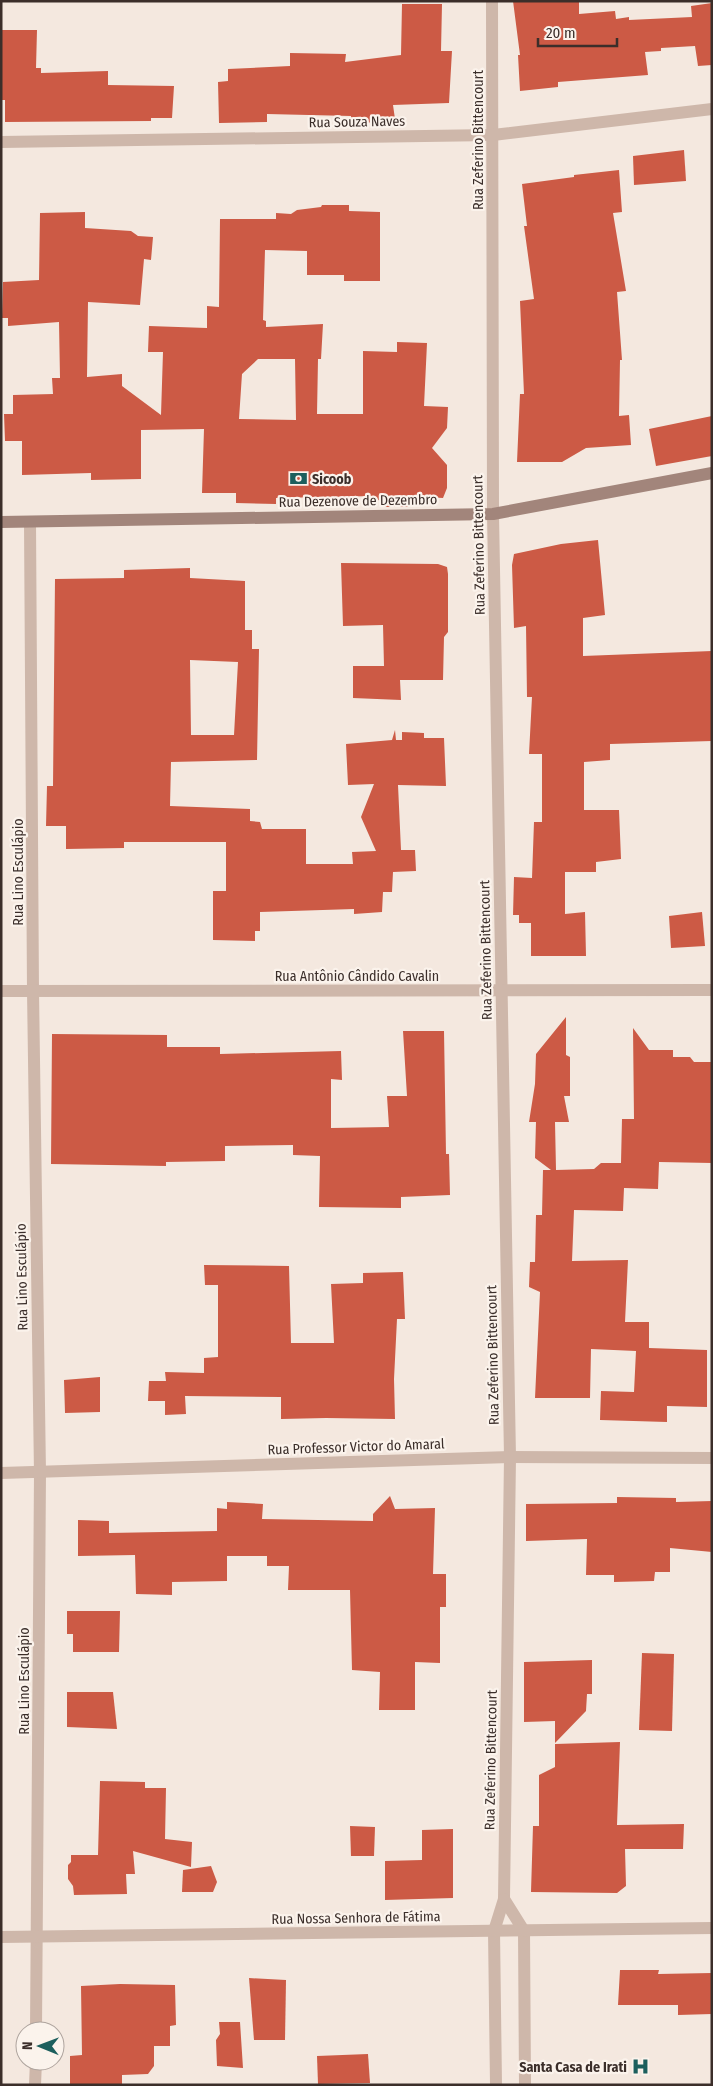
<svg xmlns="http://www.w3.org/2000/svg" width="713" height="2086" viewBox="0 0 713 2086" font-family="'Fira Sans Condensed',sans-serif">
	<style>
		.building { fill: #cc5a45; fill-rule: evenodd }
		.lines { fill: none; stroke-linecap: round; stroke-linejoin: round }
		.minor { stroke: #ceb7aa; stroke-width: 12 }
		.secondary { stroke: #a2857b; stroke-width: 12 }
		.labels { text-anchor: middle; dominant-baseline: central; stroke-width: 4.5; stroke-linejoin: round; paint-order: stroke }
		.street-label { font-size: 14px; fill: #3b2e2a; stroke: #fbf3ec }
		.poi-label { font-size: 14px; font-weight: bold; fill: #3b2e2a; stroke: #fbf3ec; text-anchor: start }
	</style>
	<rect width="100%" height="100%" fill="#f4e8df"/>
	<g class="building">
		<path d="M513,1L579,2V14L615,11L616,19L629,17V20L692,17L691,6L712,3V65L698,66L695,46L661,48V51L645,52L648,75L558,82V87L520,91L518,55H520Z"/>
		<path d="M402,4H442L441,51H452L449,103L393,105L395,119L351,125V116L267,114V122L219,123L218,82L228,81V69L290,66V53L346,54L345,62L401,55Z"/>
		<path d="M1,30H37L36,68H41V73L108,71V85L174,86L172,118H151V121L5,122V100H1Z"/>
		<path d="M684,150L686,181L634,185L633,156Z"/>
		<path d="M619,170L622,212L613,213L626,291L617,292L622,360H620L619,416L629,415L631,445L586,448L562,462H517L520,394H524L520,301L534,299L524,226H527L522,184L574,177V175Z"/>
		<path d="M322,205H349V211L380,212V281H344V275H307V251L265,250L263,320L266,321V327L323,324L321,359H318L317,414H363V351L397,352V342L427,343L424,406L448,407L447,428L432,448L447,465V488L443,498L424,497L409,507H386L374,496L276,498V504L236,503V493H202L204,429L141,430V479L91,480V473L22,475V441H5L4,414H13V395L53,394L52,378H60L59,322L8,326V318H2L3,282L39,280L40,213L85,212V228L131,231L138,236L153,237L151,260L144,259L140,305L88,302L87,377L122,374V386L161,415L163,352H148L149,326L207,328V306L219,307L220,219H276V213L291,214L297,210L321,207ZM258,359H295L296,420L239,419L242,374Z"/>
		<path d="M712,416V456L656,466L649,429Z"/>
		<path d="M598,540L605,615L583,618V656L712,651V741L610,744V760L584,762V810H619L621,859L596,862V872H565V914L585,912L586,956H531V923H519V915H513L514,877L532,878L534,822H542V754H529L532,697H527L526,626L514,628L512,565L514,554L561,544Z"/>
		<path d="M341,563L438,564L447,567L448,574V632L444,637L443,680H400L401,700L353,698V666H384L383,625L343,626Z"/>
		<path d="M190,568V578L245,581V630H252V649H259L257,760L171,762L170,806L250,809V821L260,822L262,829H306V864H353L352,852L376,851L361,817L374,784L348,785L346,744L392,740L395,730L396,740H402V732L424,733V738H444L446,786L398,785L401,850H415L416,871L393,872L392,892H383L382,912L354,914V909L260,912V931H255V941L213,940V891H226V842H124V848L66,849V826H46L47,786H53L55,579L124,578V570ZM190,660L238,662L234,735H191Z"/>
		<path d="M702,912L705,946L671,948L669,916Z"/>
		<path d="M566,1017V1055L570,1057V1096H564L569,1122H555L556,1170L594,1169L601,1163H621L622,1119H634L633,1028L649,1050H673V1057H690L694,1062H712V1163L659,1162L658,1189L624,1188L623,1211L574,1210L572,1261L628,1260L625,1322H649V1348L707,1350V1407L667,1406V1422L600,1420L601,1391L634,1392L636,1351L591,1349L590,1398H535L540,1292L529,1287L530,1262H535L536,1215H542L543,1170H551L535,1158L536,1122H529L535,1084L536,1054Z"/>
		<path d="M403,1031H444L446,1154H449L450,1195L401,1197V1208L319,1207L320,1156L293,1155V1145L225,1146V1161L166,1162V1166L51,1164L52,1034L167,1035V1047H220V1054L341,1051L342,1080L331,1079V1128L389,1127L387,1096H407Z"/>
		<path d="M204,1265L289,1266L291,1343H334L331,1284L363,1283V1273L403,1272L405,1319H397L394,1379L395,1419L326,1418L281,1419V1397L185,1396L186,1414L165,1415V1401H148L149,1381H166L165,1372L204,1373V1358L218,1357V1285H205Z"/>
		<path d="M100,1377V1412L65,1413L64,1380Z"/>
		<path d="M390,1496L395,1509L435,1508L433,1574H446V1607H440V1663L415,1662V1710H379L380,1672L352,1670L350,1590H288L289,1566H267V1556H227V1581L172,1582V1595L136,1594L135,1555L78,1556V1520L109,1521V1533L217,1531V1508L227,1509V1502L263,1504L262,1519L373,1521V1514Z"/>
		<path d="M617,1497L676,1498V1502L712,1501V1552L670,1548V1572H655L654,1581L614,1582V1575H586L587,1539L526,1541V1504L617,1503Z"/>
		<path d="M67,1611H120L119,1652H73V1634H67Z"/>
		<path d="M642,1653L674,1654L672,1731L639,1730Z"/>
		<path d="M592,1660V1694H587L586,1711L555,1743V1721L524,1722V1662Z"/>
		<path d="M67,1692H113L117,1729L67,1727Z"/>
		<path d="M620,1742L617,1825L684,1824L683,1849H625L626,1886L617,1893L531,1892L533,1826H539V1775L555,1767V1744Z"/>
		<path d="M100,1781L145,1782V1788H166L165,1839L192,1842L191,1867L133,1851L135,1874H126L127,1894L74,1895L73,1886L68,1879V1865L71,1862V1855H98Z"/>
		<path d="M350,1826L375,1827L374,1856H351Z"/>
		<path d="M453,1829V1898L385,1900V1861L422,1860V1830Z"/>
		<path d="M211,1866L217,1882L213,1892H182L183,1870Z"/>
		<path d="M620,1970H659L658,1974L712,1973V2014L678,2015V2005H618Z"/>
		<path d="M249,1978L286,1980L285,2040H254Z"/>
		<path d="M120,1984L175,1985L176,2025L170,2026V2046H154V2066L148,2074L122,2075V2085H70V2056L82,2055L81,1986Z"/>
		<path d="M219,2022H240L243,2068L217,2066L216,2040L220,2034Z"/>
		<path d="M368,2054L370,2083L318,2084L317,2056Z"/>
	</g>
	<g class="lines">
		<g class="minor">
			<path d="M492,1L493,514L510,1457L504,1899L494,1931L496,2085"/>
			<path d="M1,142L493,135L712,109"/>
			<path d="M30,522L33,991L40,1473L36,2031"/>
			<path d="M1,991L712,990"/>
			<path d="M1,1473L510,1457L712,1458"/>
			<path d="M504,1899L524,1931L525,2085"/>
			<path d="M1,1937L712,1928"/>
			<path d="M35,2085L36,2061"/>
		</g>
		<path class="secondary" d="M1,522L493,514L712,473"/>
	</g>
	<defs>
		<symbol id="bank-bare" viewBox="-9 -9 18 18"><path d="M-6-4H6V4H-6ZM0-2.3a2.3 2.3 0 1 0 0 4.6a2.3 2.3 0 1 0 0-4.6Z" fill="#1c5f5d" stroke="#fbf3ec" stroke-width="2.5" paint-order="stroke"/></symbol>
		<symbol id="hospital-bare" viewBox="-9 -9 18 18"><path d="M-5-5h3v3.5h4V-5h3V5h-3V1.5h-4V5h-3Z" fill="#1c5f5d" stroke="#fbf3ec" stroke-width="2.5" paint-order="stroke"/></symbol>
	</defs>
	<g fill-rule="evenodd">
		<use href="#bank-bare" x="286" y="466" width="25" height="25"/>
		<use href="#hospital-bare" x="628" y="2054" width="25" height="25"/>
	</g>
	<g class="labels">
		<g class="street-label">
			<text transform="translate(357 122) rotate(-1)">Rua Souza Naves</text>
			<text transform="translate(478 140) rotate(-90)">Rua Zeferino Bittencourt</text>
			<text transform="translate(358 501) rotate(-1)">Rua Dezenove de Dezembro</text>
			<text transform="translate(479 545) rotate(-91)">Rua Zeferino Bittencourt</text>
			<text transform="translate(18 872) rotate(-90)">Rua Lino Esculápio</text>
			<text transform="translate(486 950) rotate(-91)">Rua Zeferino Bittencourt</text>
			<text x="357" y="976">Rua Antônio Cândido Cavalin</text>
			<text transform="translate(22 1277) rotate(-91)">Rua Lino Esculápio</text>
			<text transform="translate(493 1355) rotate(-91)">Rua Zeferino Bittencourt</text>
			<text transform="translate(356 1447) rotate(-2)">Rua Professor Victor do Amaral</text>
			<text transform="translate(24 1681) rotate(-90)">Rua Lino Esculápio</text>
			<text transform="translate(491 1760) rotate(-89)">Rua Zeferino Bittencourt</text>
			<text transform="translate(356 1918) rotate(-1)">Rua Nossa Senhora de Fátima</text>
		</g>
		<g class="poi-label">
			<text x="312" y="479">Sicoob</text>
			<text x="627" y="2067" text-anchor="end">Santa Casa de Irati</text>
		</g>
	</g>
	<rect width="713" height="2086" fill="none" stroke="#3b2e2a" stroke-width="5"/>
	<g transform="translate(40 2046) rotate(271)"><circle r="24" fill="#fbf3ec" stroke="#aea49e"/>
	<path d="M0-4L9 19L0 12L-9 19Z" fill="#1c5f5d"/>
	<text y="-8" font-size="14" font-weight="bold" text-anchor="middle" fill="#3b2e2a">N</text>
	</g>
	<path d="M538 38v8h79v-8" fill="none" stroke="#3b2e2a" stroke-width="2.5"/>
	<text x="546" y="38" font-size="15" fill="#3b2e2a" stroke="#fbf3ec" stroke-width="4" paint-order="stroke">20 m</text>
</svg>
